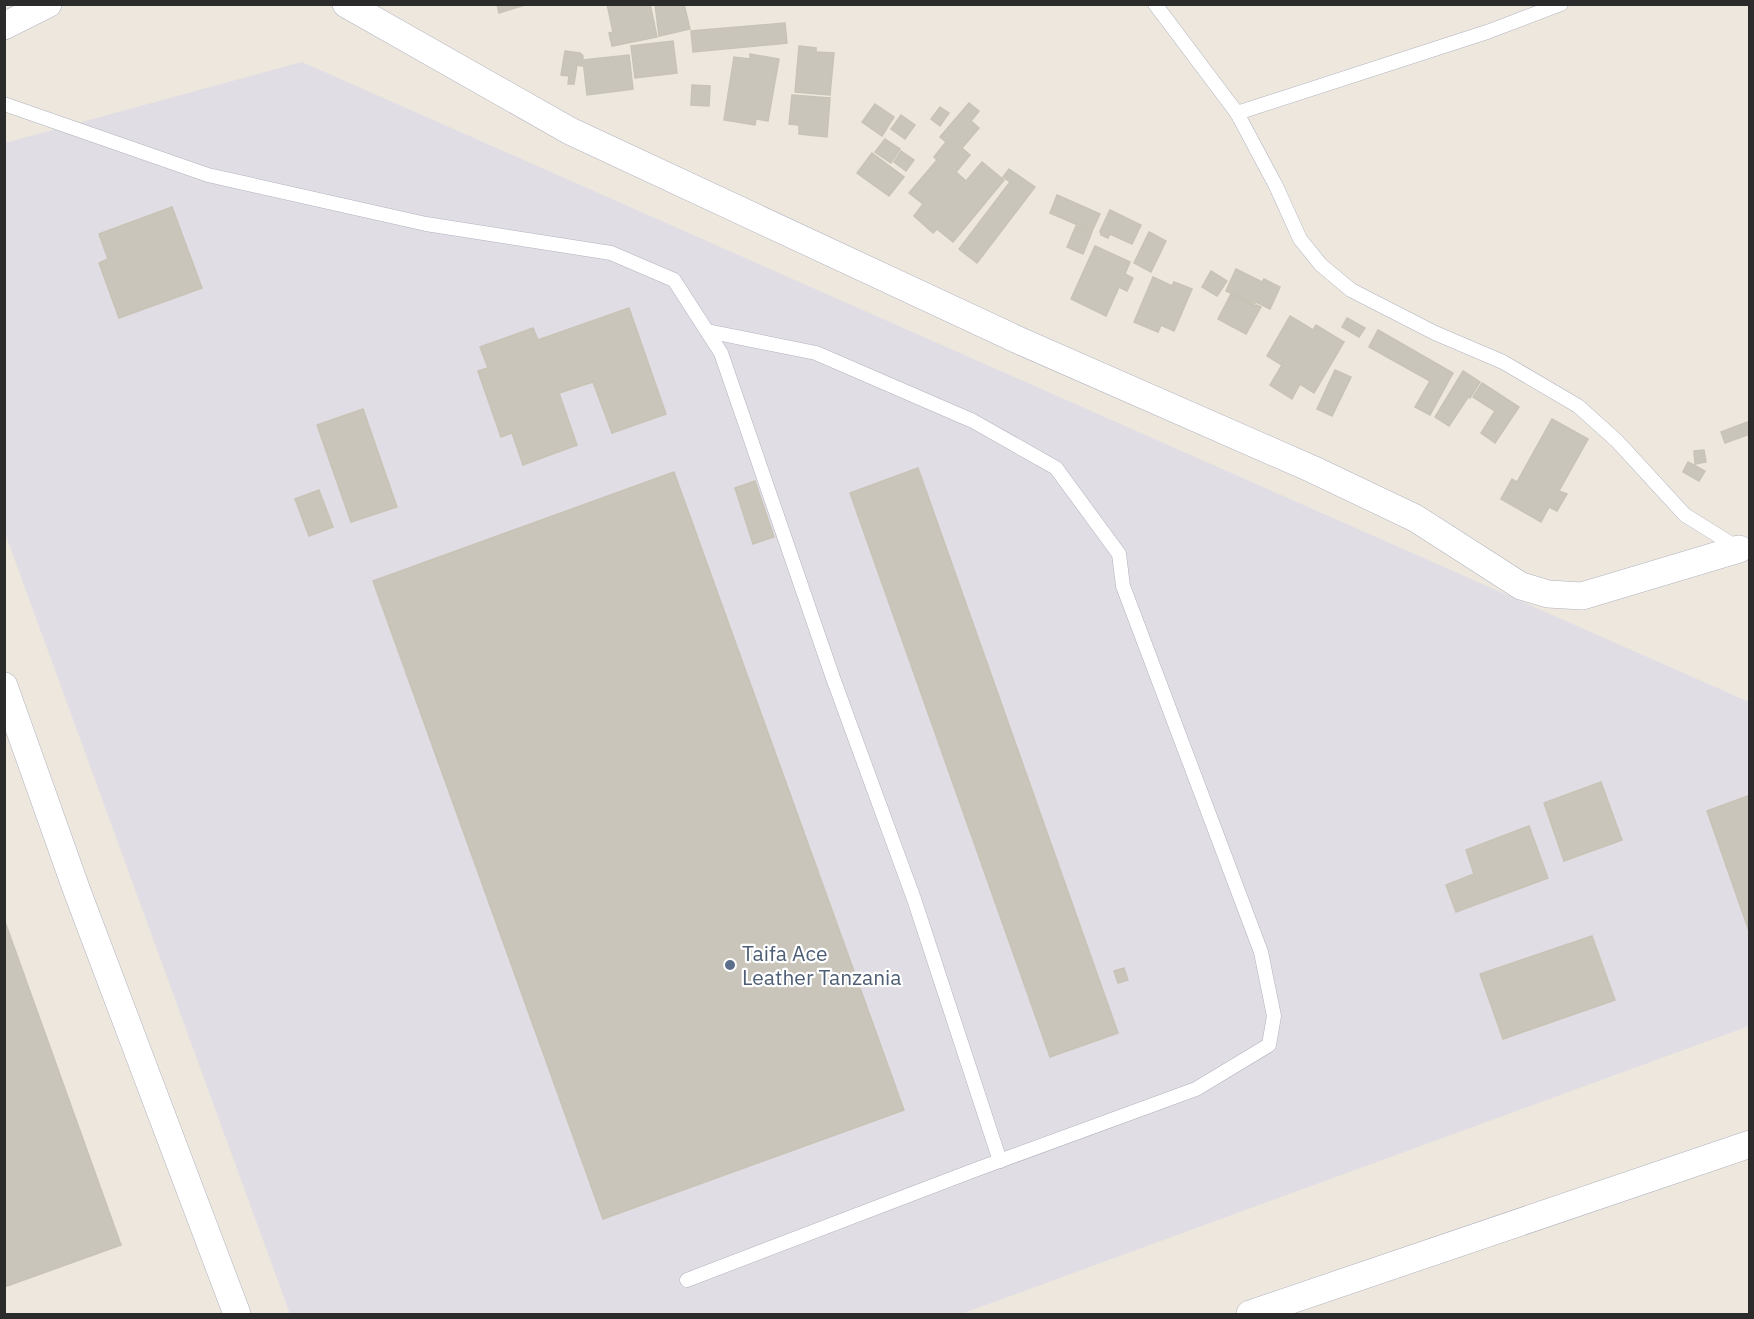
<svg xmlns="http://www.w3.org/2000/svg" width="1754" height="1319" viewBox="0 0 1754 1319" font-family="'IBM Plex Sans',sans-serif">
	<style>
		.industrial { fill: #e0dde5 }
		.building { fill: #c9c5bb; stroke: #c9c3b6; stroke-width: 1.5 }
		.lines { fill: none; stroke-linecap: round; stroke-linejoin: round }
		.lane-casing { stroke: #b1b3bf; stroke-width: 15 }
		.street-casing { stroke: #b1b3bf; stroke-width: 28 }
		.lane { stroke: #fff; stroke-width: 14 }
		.street { stroke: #fff; stroke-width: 27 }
		.service-dot { fill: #5c6f8a; stroke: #fff; stroke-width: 2 }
		.labels { text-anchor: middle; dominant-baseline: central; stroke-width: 4.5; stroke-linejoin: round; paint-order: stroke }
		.service-label { font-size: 21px; fill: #4e5e75; stroke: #fff; text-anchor: start }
	</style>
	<rect width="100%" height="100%" fill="#ede7dd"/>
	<path class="industrial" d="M302,62L1749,702V1026L961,1314H290L5,533V143Z"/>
	<g class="building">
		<path d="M497,4H528L499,13Z"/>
		<path d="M607,4H650L657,37L612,46L609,33L613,32Z"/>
		<path d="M655,4H684L690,29L659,36Z"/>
		<path d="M785,23L787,43L693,52L691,31Z"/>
		<path d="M673,41L677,73L635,78L631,46Z"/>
		<path d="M799,46L816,48V52L834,53L830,95L795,92Z"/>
		<path d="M565,51L580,53L583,56L582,66L577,65L574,84H568L569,76L561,75Z"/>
		<path d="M750,54L779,59L768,121L756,119L755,125L724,120L734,57L750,59Z"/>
		<path d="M629,55L633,89L587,95L583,60Z"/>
		<path d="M692,85L710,86L709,106L691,105Z"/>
		<path d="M792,95L830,98L827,137L799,134V125L789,124Z"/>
		<path d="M969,103L979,111L971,121L979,128L962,148L970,155L956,172L966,181L982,162L1004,180L953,242L937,229L933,233L914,216L923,204L909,193L937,160L934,157L946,142L940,137Z"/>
		<path d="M875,104L894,117L882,136L862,122Z"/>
		<path d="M940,107L949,113L940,126L931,119Z"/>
		<path d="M901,115L915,125L905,139L891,129Z"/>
		<path d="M885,139L900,149L891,163L875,152Z"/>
		<path d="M901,151L914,160L906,171L894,162Z"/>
		<path d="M872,153L904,177L889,196L857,173Z"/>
		<path d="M1009,169L1035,187L977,263L959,249L1010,182L1003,177Z"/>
		<path d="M1057,195L1100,214L1092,231L1050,213Z"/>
		<path d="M172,207L202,288L119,318L99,263L108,259L99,234Z"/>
		<path d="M1110,210L1141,225L1132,244L1110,234L1108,238L1101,235L1100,231Z"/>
		<path d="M1076,226L1092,232L1083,254L1067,247Z"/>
		<path d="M1149,232L1166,241L1151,272L1134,263Z"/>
		<path d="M1095,246L1130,262L1125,274L1133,278L1127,291L1119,287L1106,316L1071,299Z"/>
		<path d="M1236,269L1262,282L1264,279L1280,287L1270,309L1256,302L1254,304L1226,291Z"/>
		<path d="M1211,271L1227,281L1217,296L1202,287Z"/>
		<path d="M1153,277L1172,286L1174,282L1192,289L1174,331L1161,325L1158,332L1134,322Z"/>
		<path d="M1231,294L1255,306L1256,305L1261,307L1246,334L1218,319Z"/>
		<path d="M629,308L666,414L612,433L593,382L559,393L577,445L523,465L512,433L501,437L478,371L488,368L480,347L533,328L538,340Z"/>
		<path d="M1290,316L1313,330L1316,325L1344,342L1314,393L1300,384L1292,399L1270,385L1282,365L1267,356Z"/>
		<path d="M1347,318L1365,328L1359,337L1342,327Z"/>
		<path d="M1378,330L1453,373L1430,415L1415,407L1430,381L1369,347Z"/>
		<path d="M1335,370L1351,377L1332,416L1317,409Z"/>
		<path d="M1463,371L1480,382L1470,398L1469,396L1449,426L1435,417Z"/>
		<path d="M1482,383L1519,407L1495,443L1481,433L1495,411L1473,397Z"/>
		<path d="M363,409L397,507L351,522L317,425Z"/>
		<path d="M1552,419L1588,439L1559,491L1567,494L1557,511L1549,507L1541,522L1501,499L1512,479L1517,482Z"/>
		<path d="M1750,421V434L1725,443L1721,432Z"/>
		<path d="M1704,450L1706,462L1695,464L1694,451Z"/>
		<path d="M1688,462L1705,471L1699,481L1683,472Z"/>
		<path d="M918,468L1118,1033L1050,1057L850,493Z"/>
		<path d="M674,472L904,1110L603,1219L373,581Z"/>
		<path d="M755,481L774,537L753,544L735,488Z"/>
		<path d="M319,490L333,527L309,536L295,499Z"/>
		<path d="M1601,782L1622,840L1564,861L1544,803Z"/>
		<path d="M1750,795V934L1707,811Z"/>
		<path d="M1529,826L1548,878L1456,912L1446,885L1474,874L1466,850Z"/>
		<path d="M4,919L121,1245L7,1286L4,1279Z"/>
		<path d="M1592,936L1615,1000L1503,1039L1480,974Z"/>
		<path d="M1124,968L1128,980L1118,983L1114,971Z"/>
	</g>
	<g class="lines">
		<defs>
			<g id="lane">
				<path d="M1155,4L1237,113L1276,186L1300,239L1321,265L1351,290L1435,333L1503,362L1578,406L1617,441L1685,515L1738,548"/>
				<path d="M4,104L208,175L426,224L611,253L674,280L721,353L833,678L914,899L1000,1161"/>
				<path d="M1237,113L1487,32L1561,4"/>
				<path d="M687,1280L972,1171L1196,1089L1269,1045L1274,1016L1261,952L1123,586L1119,554L1056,468L973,421L816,353L707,331"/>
			</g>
			<g id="street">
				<path d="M346,4L570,131L1018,340L1312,469L1415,518L1521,586L1548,594L1582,596L1739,549"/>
				<path d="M4,26L48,4"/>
				<path d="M4,686L77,891L237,1314"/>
				<path d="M1250,1314L1750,1144"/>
			</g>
		</defs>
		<use href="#lane" class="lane-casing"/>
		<use href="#street" class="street-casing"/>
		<use href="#lane" class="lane"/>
		<use href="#street" class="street"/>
	</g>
	<circle class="service-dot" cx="730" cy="965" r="6"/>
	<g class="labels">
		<g class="service-label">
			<text x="742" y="953">Taifa Ace<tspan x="742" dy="24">Leather Tanzania</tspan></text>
		</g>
	</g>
	<rect width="1754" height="1319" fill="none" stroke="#2b2b2b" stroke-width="12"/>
</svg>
